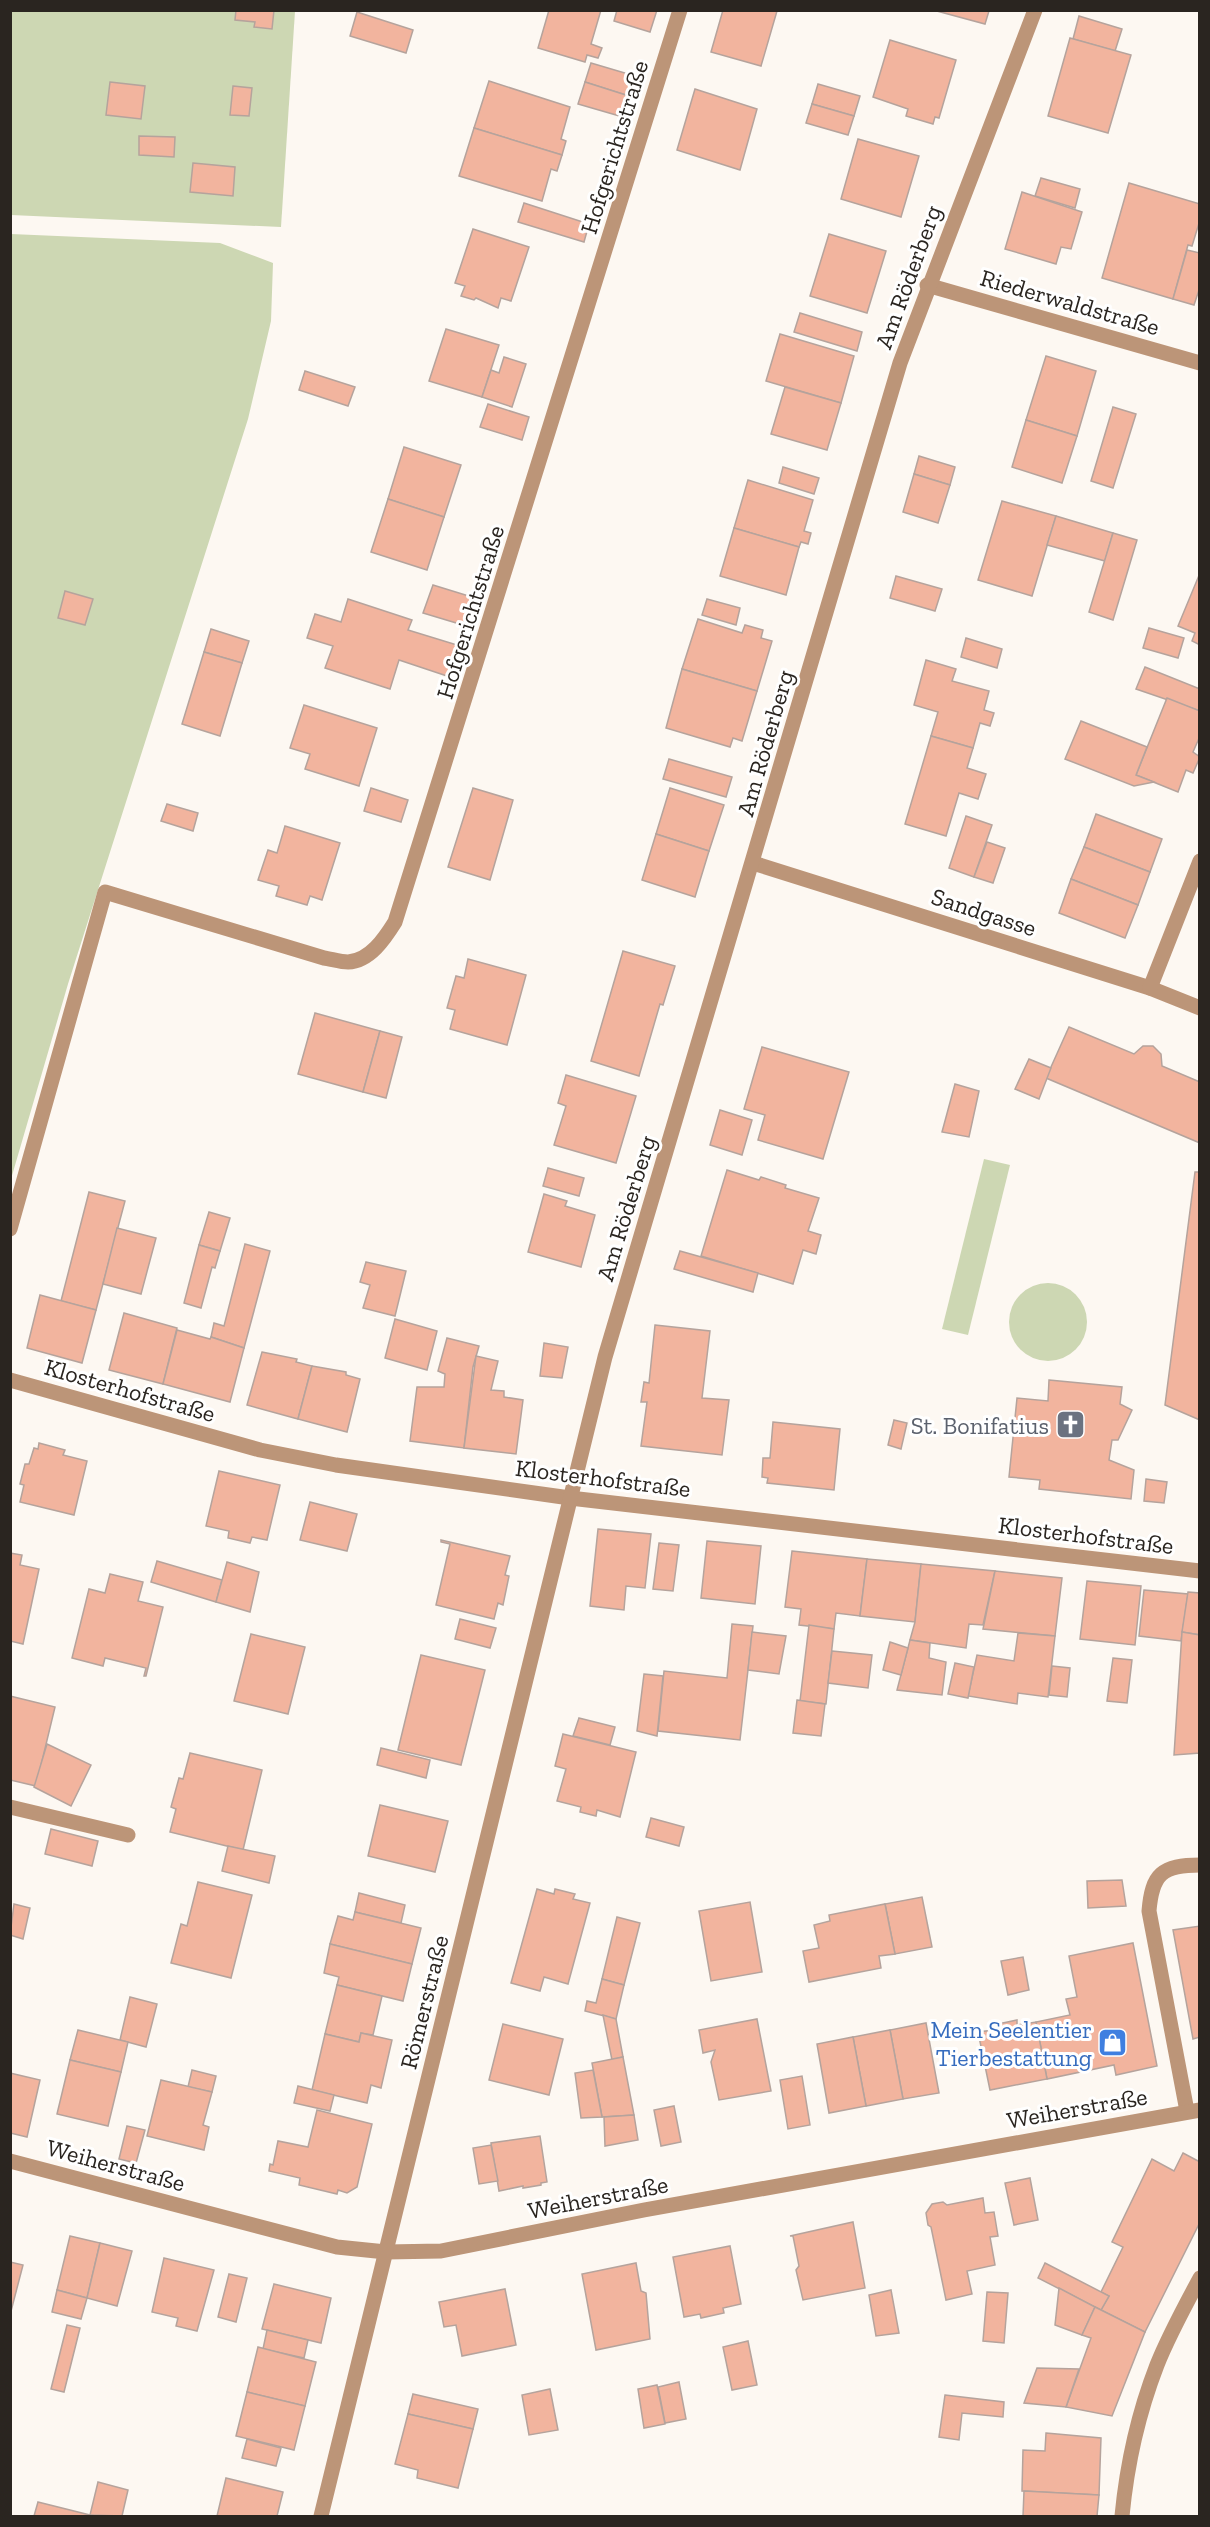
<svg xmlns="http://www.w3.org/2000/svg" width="1210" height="2527" viewBox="0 0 1210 2527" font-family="'Zilla Slab',serif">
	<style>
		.green { fill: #cdd7b3 }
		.building { fill: #f2b49e; stroke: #b5a39c; stroke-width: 1.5 }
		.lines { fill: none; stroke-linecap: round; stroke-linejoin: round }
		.minor { stroke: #bc9578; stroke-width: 15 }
		.tertiary { stroke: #bc9578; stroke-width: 15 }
		.labels { text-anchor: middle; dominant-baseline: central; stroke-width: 6; stroke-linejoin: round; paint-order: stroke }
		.street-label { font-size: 24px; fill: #2a2520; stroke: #fff }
		.worship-label { font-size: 24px; fill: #5b616d; stroke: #fff; text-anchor: end }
		.shop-label { font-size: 24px; fill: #366cbe; stroke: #fff; text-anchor: end }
	</style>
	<rect width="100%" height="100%" fill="#fdf8f2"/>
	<g class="green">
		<path d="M10,11H295L281,227L11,215Z"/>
		<path d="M11,234L220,243L273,263L271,321L248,419L68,984L11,1179Z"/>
		<path d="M984,1159L1010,1165L968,1335L942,1329Z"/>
		<circle cx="1048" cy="1322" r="39"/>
	</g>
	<g class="building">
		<path d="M236,10H274L272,29L254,27L255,22L235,20Z"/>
		<path d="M549,10H601L591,44L602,48L598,58L587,55L585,62L538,48Z"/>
		<path d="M617,10H657L650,32L614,21Z"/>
		<path d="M723,10L777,11L761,66L711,52Z"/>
		<path d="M933,10H989V11L985,24Z"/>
		<path d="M357,12L413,30L406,53L350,36Z"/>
		<path d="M1079,16L1122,29L1115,51L1073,39Z"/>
		<path d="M1070,38L1131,55L1108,133L1048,116Z"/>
		<path d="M890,40L956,60L939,118L935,117L933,124L906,116L908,109L873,97Z"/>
		<path d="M591,63L635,76L629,96L585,82Z"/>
		<path d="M489,81L570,107L561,139L566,141L562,155L474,128Z"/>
		<path d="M110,82L145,86L141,119L106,115Z"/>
		<path d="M585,82L629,96L623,117L578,104Z"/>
		<path d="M818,84L860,96L854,116L812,104Z"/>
		<path d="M233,86L252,88L249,116L230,115Z"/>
		<path d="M695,89L757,109L740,170L677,150Z"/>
		<path d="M812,104L854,116L848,135L806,123Z"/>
		<path d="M474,128L562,155L557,171L551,169L542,201L459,176Z"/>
		<path d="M139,136L175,137L174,157L139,155Z"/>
		<path d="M858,139L919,156L901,217L841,199Z"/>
		<path d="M193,163L235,167L233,196L190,192Z"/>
		<path d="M1041,178L1080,189L1075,208L1035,196Z"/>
		<path d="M1129,183L1200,204V220L1192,246L1188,245L1173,299L1102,278Z"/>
		<path d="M1022,192L1082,212L1071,249L1061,247L1056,264L1005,249Z"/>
		<path d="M524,203L589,224L584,242L518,222Z"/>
		<path d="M473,229L529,247L511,301L501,298L498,308L476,298L474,300L461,296L465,286L455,283Z"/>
		<path d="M829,234L886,251L867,313L810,296Z"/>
		<path d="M1187,250L1200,253V287L1194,305L1173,299Z"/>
		<path d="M800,313L862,332L857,351L794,332Z"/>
		<path d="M446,329L499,345L482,397L429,381Z"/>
		<path d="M780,334L854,356L841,403L766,381Z"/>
		<path d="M1046,356L1096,371L1077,436L1026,420Z"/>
		<path d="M504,357L526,364L512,407L482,397L491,370L499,373Z"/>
		<path d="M305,371L355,387L348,406L299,390Z"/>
		<path d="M785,387L841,403L827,450L771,434Z"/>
		<path d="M488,404L529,417L522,440L480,427Z"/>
		<path d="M1113,407L1136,414L1113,488L1091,481Z"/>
		<path d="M1026,420L1077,436L1062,483L1012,467Z"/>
		<path d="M404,447L461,465L444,517L388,499Z"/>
		<path d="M919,456L955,467L950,485L914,474Z"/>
		<path d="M783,467L819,478L814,494L779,483Z"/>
		<path d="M914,474L950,485L938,523L903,512Z"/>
		<path d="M748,480L813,500L804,531L811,533L808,544L801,542L799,547L734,528Z"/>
		<path d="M388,499L444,517L427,570L371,552Z"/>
		<path d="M1002,501L1056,516L1032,596L978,580Z"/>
		<path d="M1056,516L1113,533L1105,561L1047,545Z"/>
		<path d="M734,528L799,547L786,595L720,576Z"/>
		<path d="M1113,533L1137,540L1113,620L1089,612Z"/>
		<path d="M1200,573V645L1192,641L1195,633L1178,626Z"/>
		<path d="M896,576L942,589L935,611L890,598Z"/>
		<path d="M433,585L472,597L463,625L423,613Z"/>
		<path d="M65,591L93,599L85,625L58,618Z"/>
		<path d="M348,599L412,620L408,630L457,645L447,676L399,660L390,689L325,668L333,646L307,638L315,614L341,622Z"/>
		<path d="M707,599L740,608L736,625L702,615Z"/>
		<path d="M698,619L742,633L745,625L763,630L761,638L772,641L757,691L682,669Z"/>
		<path d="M1149,628L1184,638L1178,658L1143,648Z"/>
		<path d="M211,629L249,641L242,663L204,652Z"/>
		<path d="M966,638L1002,649L997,668L961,657Z"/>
		<path d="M204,652L242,663L220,736L182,724Z"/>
		<path d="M926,660L956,669L952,681L989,691L984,710L994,713L990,726L980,723L973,748L931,736L938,712L914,705Z"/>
		<path d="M1145,667L1200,689V711L1136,689Z"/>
		<path d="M682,669L757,691L742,741L733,738L730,747L666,728Z"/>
		<path d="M1167,698L1200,711V736L1193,752L1200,757L1193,773L1186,770L1178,792L1136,775Z"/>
		<path d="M304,705L377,728L359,786L305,769L310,754L290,748Z"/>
		<path d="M1081,721L1147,747L1136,775L1154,782L1134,786L1065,759Z"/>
		<path d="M931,736L973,748L967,768L986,774L978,799L959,793L946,836L905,824Z"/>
		<path d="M669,759L732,777L726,797L663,779Z"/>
		<path d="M371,788L408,800L401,822L364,811Z"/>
		<path d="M473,788L513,800L490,880L448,867Z"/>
		<path d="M670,788L724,805L709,851L656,834Z"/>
		<path d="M167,804L198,813L193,831L161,821Z"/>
		<path d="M1096,814L1162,839L1150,872L1084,847Z"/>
		<path d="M966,816L992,825L974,877L949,868Z"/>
		<path d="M285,826L340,843L322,900L310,896L307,905L276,896L279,886L258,880L268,850L277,853Z"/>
		<path d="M656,834L709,851L695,897L642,880Z"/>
		<path d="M987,842L1005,848L993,883L974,877Z"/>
		<path d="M1084,847L1150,872L1138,905L1071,879Z"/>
		<path d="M1071,879L1138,905L1125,938L1059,913Z"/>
		<path d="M623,951L675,966L663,1005L660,1004L639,1076L591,1061Z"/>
		<path d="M468,959L526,975L507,1045L450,1029L455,1010L447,1008L456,976L464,978Z"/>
		<path d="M315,1013L380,1031L363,1092L298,1074Z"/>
		<path d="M1069,1027L1134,1054L1143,1046H1153L1161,1054L1162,1066L1200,1082V1143L1046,1078Z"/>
		<path d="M380,1031L402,1037L386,1098L363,1092Z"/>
		<path d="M762,1047L849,1072L823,1159L758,1140L765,1115L744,1109Z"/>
		<path d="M1029,1059L1051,1068L1039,1099L1015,1089Z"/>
		<path d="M566,1075L636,1096L616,1163L554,1145L566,1106L558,1103Z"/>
		<path d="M955,1084L979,1091L969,1137L942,1132Z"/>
		<path d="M720,1110L752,1120L742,1155L710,1145Z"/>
		<path d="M548,1168L584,1178L579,1196L543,1186Z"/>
		<path d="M727,1170L759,1180L761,1177L786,1185L785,1188L819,1198L808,1231L821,1235L816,1254L803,1250L793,1284L701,1256Z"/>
		<path d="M1195,1172H1200V1420L1165,1405Z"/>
		<path d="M89,1192L125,1201L96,1310L61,1301Z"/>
		<path d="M544,1194L567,1201L565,1206L595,1215L581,1267L528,1252Z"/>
		<path d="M209,1212L230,1218L220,1251L199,1245Z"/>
		<path d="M117,1228L156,1238L141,1294L103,1284Z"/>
		<path d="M245,1244L270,1251L244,1348L211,1337L214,1323L224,1326Z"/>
		<path d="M199,1245L220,1251L215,1268L212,1267L201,1308L184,1303Z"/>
		<path d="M680,1251L758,1273L753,1292L674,1269Z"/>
		<path d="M366,1262L406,1271L395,1316L363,1308L370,1285L360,1282Z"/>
		<path d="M40,1295L96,1310L82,1363L27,1348Z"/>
		<path d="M124,1313L177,1328L163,1384L109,1370Z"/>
		<path d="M395,1319L437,1331L427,1370L385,1358Z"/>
		<path d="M655,1325L710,1331L702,1398L729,1400L722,1455L641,1446L647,1402H641L644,1382L649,1383Z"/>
		<path d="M177,1330L210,1339L211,1337L244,1348L230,1402L163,1384Z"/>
		<path d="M447,1338L479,1346L473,1367L464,1448L410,1441L417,1387H444L445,1374L438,1371Z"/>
		<path d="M544,1343L568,1347L562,1378L540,1376Z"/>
		<path d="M262,1352L297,1359L296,1362L312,1366L298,1419L247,1405Z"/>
		<path d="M476,1356L498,1361L491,1390L504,1391V1397L523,1400L516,1454L464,1448Z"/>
		<path d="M312,1366L346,1372V1375L360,1379L347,1432L298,1419Z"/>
		<path d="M1049,1380L1122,1387L1120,1404L1132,1410L1118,1440H1112L1109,1460L1134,1470L1131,1499L1039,1489L1040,1480L1009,1477L1017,1398L1048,1401Z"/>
		<path d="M894,1420L907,1423L901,1449L888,1445Z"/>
		<path d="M773,1422L840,1429L834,1490L767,1483L768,1478L762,1477L763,1458H770Z"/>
		<path d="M39,1443L65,1450L63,1455L87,1461L74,1515L20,1502L24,1485L20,1484L25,1464H29L34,1448L38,1449Z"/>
		<path d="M219,1471L280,1485L267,1540L252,1537L250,1543L228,1538L229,1531L206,1526Z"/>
		<path d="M1146,1479L1167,1482L1164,1503L1144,1501Z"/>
		<path d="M310,1502L357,1514L347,1551L300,1540Z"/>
		<path d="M598,1529L651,1534L645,1588L626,1586L624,1610L590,1606Z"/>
		<path d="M441,1540L510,1556L505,1575L509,1576L503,1605L498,1603L494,1619L436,1605L450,1544L441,1542Z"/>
		<path d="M707,1541L761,1546L755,1604L701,1598Z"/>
		<path d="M659,1543L679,1545L673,1591L653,1589Z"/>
		<path d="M792,1551L867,1559L860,1616L836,1613L834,1629L799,1625L801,1609L785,1607Z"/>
		<path d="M10,1553L22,1555L20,1565L39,1569L23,1644L10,1641Z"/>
		<path d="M867,1559L921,1564L915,1622L860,1616Z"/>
		<path d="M157,1561L222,1580L216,1602L151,1582Z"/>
		<path d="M227,1562L259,1572L250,1612L216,1602Z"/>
		<path d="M921,1564L995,1571L983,1625L969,1624L966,1648L910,1640L915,1622Z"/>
		<path d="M995,1571L1062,1578L1055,1636L983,1629Z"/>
		<path d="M110,1574L143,1582L138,1601L163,1607L146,1676H144L146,1668L105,1658L103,1666L72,1658L89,1589L105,1593Z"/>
		<path d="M1087,1581L1141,1586L1135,1645L1080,1639Z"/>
		<path d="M1144,1590L1188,1594L1181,1641L1139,1636Z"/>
		<path d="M1188,1592L1200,1593V1635L1182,1632Z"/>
		<path d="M460,1619L496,1628L490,1648L455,1639Z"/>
		<path d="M732,1624L753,1626L740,1740L658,1731L664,1671L727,1678Z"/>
		<path d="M809,1625L834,1629L826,1704L800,1701Z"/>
		<path d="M752,1632L786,1636L779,1674L748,1670Z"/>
		<path d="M1182,1632L1200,1635V1753L1174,1755Z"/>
		<path d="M1018,1633L1055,1636L1048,1697L1018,1693L1017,1704L968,1696L977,1655L1014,1661Z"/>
		<path d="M251,1634L305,1647L288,1714L234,1701Z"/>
		<path d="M910,1640L930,1643L929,1658L946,1662L942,1695L897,1690Z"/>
		<path d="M890,1642L908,1648L901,1675L883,1670Z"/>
		<path d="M832,1651L872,1655L868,1688L828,1683Z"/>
		<path d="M421,1655L485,1670L461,1765L398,1750Z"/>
		<path d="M1113,1658L1132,1660L1127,1703L1107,1701Z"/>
		<path d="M955,1663L974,1667L968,1698L948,1694Z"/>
		<path d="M1052,1666L1070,1668L1067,1697L1049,1695Z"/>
		<path d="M644,1674L663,1676L657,1736L637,1731Z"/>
		<path d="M10,1696L55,1707L36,1786L10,1780Z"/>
		<path d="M797,1700L825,1704L821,1736L793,1733Z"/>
		<path d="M579,1718L615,1727L610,1745L573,1736Z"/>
		<path d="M563,1734L636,1752L620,1817L597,1810L596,1816L580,1812L581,1807L557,1801L566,1769L555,1766Z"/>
		<path d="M47,1744L91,1765L71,1806L34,1787Z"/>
		<path d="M381,1748L430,1760L426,1778L377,1765Z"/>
		<path d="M190,1753L262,1770L243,1850L170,1832L176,1809L171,1807L179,1778L183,1779Z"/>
		<path d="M380,1805L448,1821L435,1872L368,1856Z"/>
		<path d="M651,1818L684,1827L679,1846L646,1837Z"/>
		<path d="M51,1829L98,1841L92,1866L45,1854Z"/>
		<path d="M228,1846L275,1856L269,1883L222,1871Z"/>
		<path d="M1122,1880L1126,1906L1088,1908L1087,1881Z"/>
		<path d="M198,1882L252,1895L231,1978L171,1963L181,1924L187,1926Z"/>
		<path d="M537,1889L554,1894L555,1889L575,1894L573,1899L590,1903L568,1984L544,1977L540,1991L511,1983Z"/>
		<path d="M359,1893L405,1905L401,1923L355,1912Z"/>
		<path d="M922,1897L932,1947L895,1954L885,1904Z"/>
		<path d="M750,1902L762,1972L711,1981L699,1911Z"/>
		<path d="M14,1904L30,1908L23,1939L10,1935Z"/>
		<path d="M885,1904L895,1954L879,1956L881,1968L809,1982L803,1951L819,1948L814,1925L830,1921L829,1915Z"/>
		<path d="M355,1912L421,1928L412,1964L330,1944L338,1916L353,1920Z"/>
		<path d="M617,1917L640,1923L624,1985L602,1979Z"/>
		<path d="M1200,1926V2037L1193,2039L1173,1930Z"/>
		<path d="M1133,1943L1157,2066L1116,2075L1114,2065L1047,2079L1036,2022L1070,2015L1066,1999L1077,1997L1069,1956Z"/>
		<path d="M330,1944L412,1964L403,2001L337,1985L339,1977L324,1973Z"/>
		<path d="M1023,1957L1029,1990L1008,1995L1001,1961Z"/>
		<path d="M602,1979L624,1985L616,2019L585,2011L587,2001L596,2003Z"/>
		<path d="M337,1985L382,1996L373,2035L361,2033L359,2042L325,2034Z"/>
		<path d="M130,1997L157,2004L146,2047L120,2040Z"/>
		<path d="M603,2015L616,2019L623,2057L612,2060Z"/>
		<path d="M757,2019L771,2091L719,2100L711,2062L715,2050L703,2053L699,2030Z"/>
		<path d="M1017,2020V2025L1036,2022L1047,2079L990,2090L978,2032L994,2030L993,2025Z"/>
		<path d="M926,2023L939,2093L903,2099L890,2030Z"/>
		<path d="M503,2024L563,2039L549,2095L489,2080Z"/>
		<path d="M78,2030L128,2042L121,2072L70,2060Z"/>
		<path d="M890,2030L903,2099L866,2106L853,2037Z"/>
		<path d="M361,2033L392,2040L381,2088L371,2085L367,2103L312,2090L325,2034L359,2042Z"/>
		<path d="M853,2037L866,2106L829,2113L817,2044Z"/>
		<path d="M623,2057L634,2115L602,2117L592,2063Z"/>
		<path d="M70,2060L121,2072L108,2126L57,2114Z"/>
		<path d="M192,2070L216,2076L212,2092L188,2087Z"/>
		<path d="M593,2070L602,2117L581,2118L575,2073Z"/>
		<path d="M10,2073L40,2080L27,2137L10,2133Z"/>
		<path d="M802,2076L810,2125L788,2129L780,2080Z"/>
		<path d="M161,2080L212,2092L203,2125L209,2127L204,2150L147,2136Z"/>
		<path d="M298,2086L334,2095L330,2111L294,2103Z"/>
		<path d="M674,2106L681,2142L661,2146L654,2110Z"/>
		<path d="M317,2110L372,2124L357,2187L347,2193L338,2190L337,2194L299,2185L300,2178L269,2171L270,2164L273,2165L278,2141L308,2147Z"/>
		<path d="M634,2115L638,2140L605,2146L604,2117Z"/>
		<path d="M127,2126L145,2130L136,2163L119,2159Z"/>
		<path d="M540,2136L547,2182L541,2183V2185L523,2188V2186L499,2191L491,2143Z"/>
		<path d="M491,2145L498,2181L479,2184L473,2148Z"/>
		<path d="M1183,2153L1200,2162V2222L1145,2332L1101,2310L1109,2296L1101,2292L1123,2247L1112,2242L1152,2159L1174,2171Z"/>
		<path d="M1030,2178L1038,2220L1014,2225L1005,2183Z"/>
		<path d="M983,2198L985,2213L994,2212L998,2236L990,2237L995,2265L967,2271L972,2294L946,2300L931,2227L928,2225L926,2213L932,2204L943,2202L947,2205Z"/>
		<path d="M853,2222L865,2288L803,2300L796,2270L799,2266L793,2236H790Z"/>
		<path d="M70,2236L100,2243L87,2298L57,2290Z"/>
		<path d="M100,2243L132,2251L117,2306L87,2298Z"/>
		<path d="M730,2246L741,2304L723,2308L724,2313L701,2318L700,2314L684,2317L673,2257Z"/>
		<path d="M164,2258L214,2270L197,2331L176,2326L178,2318L152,2312Z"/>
		<path d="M10,2262L23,2265L10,2315Z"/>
		<path d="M636,2263L641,2291L646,2293L650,2339L596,2350L582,2274Z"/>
		<path d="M1045,2263L1109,2296L1101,2310L1038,2278Z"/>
		<path d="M229,2274L247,2278L236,2322L218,2317Z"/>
		<path d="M274,2284L331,2298L321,2343L262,2329Z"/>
		<path d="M1059,2288L1095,2307L1082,2335L1055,2325Z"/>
		<path d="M505,2289L516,2345L462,2356L456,2325L444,2327L439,2302Z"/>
		<path d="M57,2290L87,2298L81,2319L52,2312Z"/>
		<path d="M891,2290L899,2333L876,2336L869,2295Z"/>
		<path d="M987,2292L1008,2293L1004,2343L983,2341Z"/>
		<path d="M1095,2307L1145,2332L1112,2416L1066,2407L1091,2338L1082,2335Z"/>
		<path d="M67,2325L80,2328L64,2392L51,2389Z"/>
		<path d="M267,2330L308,2340L304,2358L263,2349Z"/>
		<path d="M748,2341L757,2385L732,2390L723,2347Z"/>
		<path d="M258,2347L316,2362L305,2406L247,2392Z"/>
		<path d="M1037,2368L1079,2369L1066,2407L1024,2403Z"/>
		<path d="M679,2382L686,2419L665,2423L658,2387Z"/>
		<path d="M657,2385L665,2424L644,2428L638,2389Z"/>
		<path d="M550,2389L558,2430L529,2435L522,2395Z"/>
		<path d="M247,2392L305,2406L294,2450L236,2436Z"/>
		<path d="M413,2394L478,2409L473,2429L408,2414Z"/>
		<path d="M945,2395L1004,2402L1003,2417L962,2413L959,2440L939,2437Z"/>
		<path d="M408,2414L473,2429L458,2488L417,2478L418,2470L395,2464Z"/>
		<path d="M1046,2433L1101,2438L1099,2495L1022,2491L1023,2450L1045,2451Z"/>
		<path d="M247,2439L281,2448L276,2466L242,2458Z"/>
		<path d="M226,2478L283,2492L277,2516H217Z"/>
		<path d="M98,2482L128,2490L122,2516L90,2515Z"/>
		<path d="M1024,2491L1099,2495L1097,2516H1023Z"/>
		<path d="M38,2502L90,2515L96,2516H34Z"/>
	</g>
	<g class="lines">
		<g class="minor">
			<path d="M927,285L1200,363"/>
			<path d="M753,863L1150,988L1200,1008"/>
			<path d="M1150,988L1200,861"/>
			<path d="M10,1229L105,892L324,958C331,959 341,962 348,962C370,961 385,938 395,922L680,10"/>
			<path d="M10,1380L260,1450L336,1465L570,1498L1200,1571"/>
			<path d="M10,1807L128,1835"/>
			<path d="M1187,2111L1149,1911C1152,1874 1162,1865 1200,1865"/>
			<path d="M10,2161L337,2247L386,2252L441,2251L644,2210L1200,2110"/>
			<path d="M321,2516L605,1357L900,363L1035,10"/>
		</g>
		<path class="tertiary" d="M1122,2516C1127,2464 1138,2414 1157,2365C1169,2335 1185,2306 1200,2278"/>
	</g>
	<defs>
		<symbol id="church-square" viewBox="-11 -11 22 22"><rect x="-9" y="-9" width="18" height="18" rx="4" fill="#6b7280" stroke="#fff"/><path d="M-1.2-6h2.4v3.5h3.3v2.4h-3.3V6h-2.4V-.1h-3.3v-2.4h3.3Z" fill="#fff"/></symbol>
		<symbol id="shop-square" viewBox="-11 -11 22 22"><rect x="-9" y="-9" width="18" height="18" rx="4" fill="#3f7fe0" stroke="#fff"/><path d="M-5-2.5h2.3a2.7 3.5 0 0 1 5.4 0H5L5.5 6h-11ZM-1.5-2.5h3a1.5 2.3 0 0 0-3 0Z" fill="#fff"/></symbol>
	</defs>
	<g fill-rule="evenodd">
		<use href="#church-square" x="1054" y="1408" width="33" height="33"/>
		<use href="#shop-square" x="1096" y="2026" width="33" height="33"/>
	</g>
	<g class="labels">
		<g class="street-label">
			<text transform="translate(614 147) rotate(-73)">Hofgerichtstraße</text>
			<text transform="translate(908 277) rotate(-70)">Am Röderberg</text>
			<text transform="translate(1070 302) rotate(16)">Riederwaldstraße</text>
			<text transform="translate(470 612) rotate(-73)">Hofgerichtstraße</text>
			<text transform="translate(765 743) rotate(-74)">Am Röderberg</text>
			<text transform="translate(984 912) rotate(18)">Sandgasse</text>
			<text transform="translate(626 1208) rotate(-73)">Am Röderberg</text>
			<text transform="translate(130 1390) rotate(16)">Klosterhofstraße</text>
			<text transform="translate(603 1478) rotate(7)">Klosterhofstraße</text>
			<text transform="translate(1086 1535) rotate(7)">Klosterhofstraße</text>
			<text transform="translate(424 2002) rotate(-76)">Römerstraße</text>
			<text transform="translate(1077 2108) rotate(-10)">Weiherstraße</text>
			<text transform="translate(116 2165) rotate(15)">Weiherstraße</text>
			<text transform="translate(598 2197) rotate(-11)">Weiherstraße</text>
		</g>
		<g class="worship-label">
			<text x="1049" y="1425">St. Bonifatius</text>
		</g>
		<g class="shop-label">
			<text x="1092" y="2029">Mein Seelentier<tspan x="1092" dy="28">Tierbestattung</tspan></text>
		</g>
	</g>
	<rect width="1210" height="2527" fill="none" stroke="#2a2520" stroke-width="24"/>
</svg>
